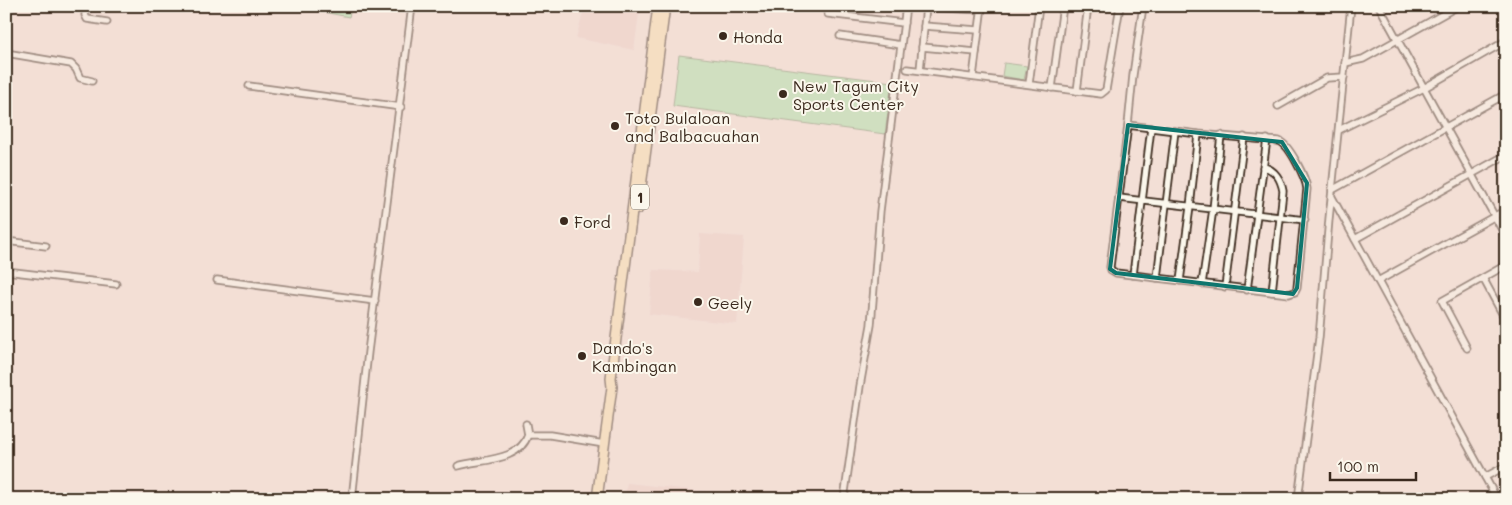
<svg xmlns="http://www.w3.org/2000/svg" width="1512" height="505" viewBox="0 0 1512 505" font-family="Mali,sans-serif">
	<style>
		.built { fill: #edcec6 }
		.green { fill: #a6e1a6; stroke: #708662 }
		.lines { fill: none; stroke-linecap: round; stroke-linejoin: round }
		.minor-casing { stroke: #3b2a1e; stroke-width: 9 }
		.highway-casing { stroke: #3b2a1e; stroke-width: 12 }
		.minor { stroke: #fbf7ec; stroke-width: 5.5 }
		.highway { stroke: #f8deab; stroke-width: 9 }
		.marked { fill: none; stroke: #0f766e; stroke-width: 4; stroke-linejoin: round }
		.poi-dot { fill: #3b2a1e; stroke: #fbf7ec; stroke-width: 2 }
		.labels { text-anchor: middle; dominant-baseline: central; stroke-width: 4; stroke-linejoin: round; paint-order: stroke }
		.shield { fill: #fbf7ec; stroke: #75685c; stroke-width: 1 }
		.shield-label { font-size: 15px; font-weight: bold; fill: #3b2a1e }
		.poi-label { font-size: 16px; fill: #3b2a1e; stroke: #fbf7ec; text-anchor: start }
	</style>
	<rect width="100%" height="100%" fill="#f3dfd6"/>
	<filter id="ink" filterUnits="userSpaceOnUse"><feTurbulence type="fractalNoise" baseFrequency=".02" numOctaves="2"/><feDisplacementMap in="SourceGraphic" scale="10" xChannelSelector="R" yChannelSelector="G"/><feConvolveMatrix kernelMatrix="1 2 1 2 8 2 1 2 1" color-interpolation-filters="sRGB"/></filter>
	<g filter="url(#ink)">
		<g class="built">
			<path d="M585,6H640L634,50L576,38Z"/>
			<path d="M700,234L744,237L737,324L649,314L653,270L698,272Z"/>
			<path d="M627,483L717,493L716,499H624Z"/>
		</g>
		<g class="green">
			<path d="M302,6H352L349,17L302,8Z"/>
			<path d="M679,55L892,82L885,134L673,106Z"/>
			<path d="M1004,63L1027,66L1024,80L1002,76Z"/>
		</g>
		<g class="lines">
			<defs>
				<g id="minor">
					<path d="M86,6L85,15L87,19L107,22"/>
					<path d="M1379,6L1506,237"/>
					<path d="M926,7L982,10"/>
					<path d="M828,14L904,23"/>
					<path d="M924,26L978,30"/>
					<path d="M840,36L901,45"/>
					<path d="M922,47L976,52"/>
					<path d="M6,53L71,64L76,69L80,78L92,81"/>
					<path d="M1345,63L1363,59L1458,6"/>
					<path d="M907,69L1101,94L1106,90L1120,6"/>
					<path d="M920,70L926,6"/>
					<path d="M973,77L982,6"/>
					<path d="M1029,84L1039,6"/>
					<path d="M249,86L401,107"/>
					<path d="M1052,88L1063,6"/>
					<path d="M1077,91L1088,6"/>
					<path d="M1278,106L1327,78L1344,77"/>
					<path d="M1128,125L1198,134L1279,141C1289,144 1306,178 1307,189L1297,288L1295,292L1289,294L1116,273L1111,270L1110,267Z"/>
					<path d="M1128,125L1133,75L1143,6"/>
					<path d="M1339,130L1424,88L1506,41"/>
					<path d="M1263,167C1275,169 1281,180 1283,191L1272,292"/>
					<path d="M1332,190L1506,94"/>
					<path d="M1332,197L1497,499"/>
					<path d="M1119,198L1305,220"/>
					<path d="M1355,239L1506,155"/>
					<path d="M6,241L46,246"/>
					<path d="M6,271L116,284"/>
					<path d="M1133,275L1151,128"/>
					<path d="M1157,278L1175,131"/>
					<path d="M1483,278L1504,317"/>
					<path d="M217,280L375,301"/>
					<path d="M1180,281L1190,207L1198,134"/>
					<path d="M1378,281L1506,210"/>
					<path d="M1202,284L1213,209L1221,135"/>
					<path d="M1225,287L1244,137"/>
					<path d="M1247,290L1267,139"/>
					<path d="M1467,348L1442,301L1506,265"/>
					<path d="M526,424L528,435H550L604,444"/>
					<path d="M458,466C481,459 519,462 528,435"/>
					<path d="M1485,477L1506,466"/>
					<path d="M352,499L368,352L412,6"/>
					<path d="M844,499L860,386L871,325L880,211L906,6"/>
					<path d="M1298,499L1319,338L1329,219L1351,6"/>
				</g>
				<g id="highway">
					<path d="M638,209L665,6"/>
					<path d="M597,499L612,387L611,378L658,6"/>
				</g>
			</defs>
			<use href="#minor" class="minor-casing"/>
			<use href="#highway" class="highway-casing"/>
			<use href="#minor" class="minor"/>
			<use href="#highway" class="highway"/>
		</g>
	</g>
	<path d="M0 0H1512V505H0ZM1128,125L1282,142L1307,183L1297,288L1293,294L1116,273L1110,269Z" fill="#f3dfd6" fill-opacity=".55" fill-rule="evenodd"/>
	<path class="marked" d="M1128,125L1282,142L1307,183L1297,288L1293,294L1116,273L1110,269Z"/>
	<g class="poi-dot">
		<circle cx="723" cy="36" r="5"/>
		<circle cx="783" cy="94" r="5"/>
		<circle cx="615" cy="126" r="5"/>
		<circle cx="564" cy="221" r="5"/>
		<circle cx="698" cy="302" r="5"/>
		<circle cx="582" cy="356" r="5"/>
	</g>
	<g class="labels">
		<rect class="shield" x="631" y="184.5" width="18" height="25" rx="4"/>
		<g class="shield-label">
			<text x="640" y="197">1</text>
		</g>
		<g class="poi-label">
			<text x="733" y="36">Honda</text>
			<text x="793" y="85">New Tagum City<tspan x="793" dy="18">Sports Center</tspan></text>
			<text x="625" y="117">Toto Bulaloan<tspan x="625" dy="18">and Balbacuahan</tspan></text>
			<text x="574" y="221">Ford</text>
			<text x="708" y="302">Geely</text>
			<text x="592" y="347">Dando's<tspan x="592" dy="18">Kambingan</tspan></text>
		</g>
	</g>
	<rect width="1512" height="505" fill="none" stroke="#fbf7ec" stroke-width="25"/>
	<rect x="12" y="12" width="1487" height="480" fill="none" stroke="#3b2a1e" stroke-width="2" filter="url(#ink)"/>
	<path d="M1330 472v8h86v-8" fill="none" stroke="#3b2a1e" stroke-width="2.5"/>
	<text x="1337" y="472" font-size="15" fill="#3b2a1e" stroke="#fbf7ec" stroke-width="4" paint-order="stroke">100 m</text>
</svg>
